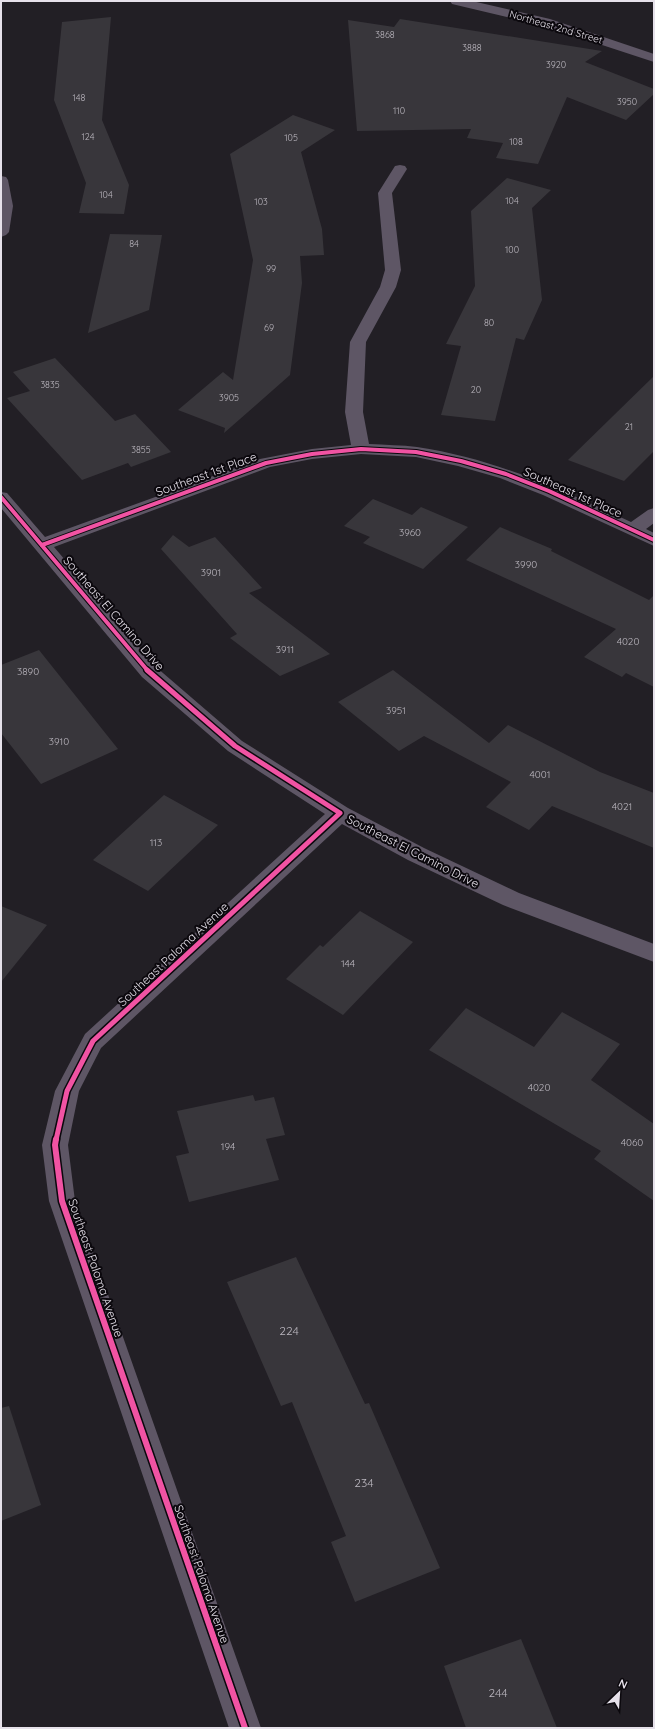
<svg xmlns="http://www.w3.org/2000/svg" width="655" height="1729" viewBox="0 0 655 1729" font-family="Quicksand,sans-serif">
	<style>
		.building { fill: #38363b }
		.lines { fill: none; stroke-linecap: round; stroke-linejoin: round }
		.minor { fill: #5e5665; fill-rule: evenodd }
		.cycleway-far2-casing { stroke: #0b080d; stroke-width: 6 }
		.cycleway-far1-casing { stroke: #0b080d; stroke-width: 8 }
		.cycleway-casing { stroke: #0b080d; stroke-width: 9 }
		.cycleway-far2 { stroke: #f153a3; stroke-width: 4 }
		.cycleway-far1 { stroke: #f153a3; stroke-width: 5 }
		.cycleway { stroke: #f153a3; stroke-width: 6 }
		.labels { text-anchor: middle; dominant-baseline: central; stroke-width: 4; stroke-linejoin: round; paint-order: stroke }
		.far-number-label { font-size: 9px; fill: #bab6be }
		.far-street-label { font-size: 10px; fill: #e6e1ea; stroke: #0b080d }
		.number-label { font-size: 10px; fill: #bab6be }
		.street-label { font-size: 12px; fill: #e6e1ea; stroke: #0b080d }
		.near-number-label { font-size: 12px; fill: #bab6be }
	</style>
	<rect width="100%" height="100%" fill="#221f25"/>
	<g class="building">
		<path d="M111,17L102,120L129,185L124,214L79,213L86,183L54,100L62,22Z"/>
		<path d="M400,19L602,51L585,62L654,89V94L626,120L567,97L538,164L496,158L503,143L467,138L471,129L357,131L348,20L394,27Z"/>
		<path d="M293,115L335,130L301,152L322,229L324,255L300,256L302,283L290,375L224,433L225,428L178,410L223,372L233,380L253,260L230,154Z"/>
		<path d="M507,178L551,190L532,208L542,300L524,340L516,338L495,421L441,415L461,346L446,344L475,286L471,211Z"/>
		<path d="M110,234L162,235L149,310L88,333Z"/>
		<path d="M55,358L115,421L135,414L171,452L131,467L128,463L82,480L7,398L30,391L13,372Z"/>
		<path d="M654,376V451L624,481L568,460Z"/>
		<path d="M373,499L412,515L421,507L468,527L423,569L363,543L370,537L344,526Z"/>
		<path d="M500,527L552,549L551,551L649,600L654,595V687L626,673L622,677L584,657L616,629L466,560Z"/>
		<path d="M173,535L189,547L215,537L262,588L249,593L330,654L280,676L230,638L237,634L161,549Z"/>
		<path d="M39,650L118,749L41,784L1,733V665Z"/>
		<path d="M393,670L489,743L508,725L600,772L654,793V848L552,806L529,830L486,807L511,782L424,736L399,751L338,702Z"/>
		<path d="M164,795L218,825L148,891L93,860Z"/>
		<path d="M1,906L47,925L1,982Z"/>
		<path d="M360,911L413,942L343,1015L286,979L320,945L323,947Z"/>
		<path d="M466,1008L534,1047L562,1012L620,1044L591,1080L654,1124V1201L594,1159L601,1151L429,1050Z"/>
		<path d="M253,1095L255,1101L274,1097L285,1135L266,1139L279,1180L189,1202L176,1156L189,1153L177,1111Z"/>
		<path d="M296,1257L365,1404L369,1403L440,1568L355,1602L331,1542L346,1536L292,1402L281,1406L227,1282Z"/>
		<path d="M9,1406L41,1505L1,1521V1408Z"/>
		<path d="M521,1639L557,1728H466L444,1666Z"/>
	</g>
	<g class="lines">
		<g class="minor">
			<path d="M450,1H472L550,19L654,54V62L541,25L452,4Z"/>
			<path d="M400,165L405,166L407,169L392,193L401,270L396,287L366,342L363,412L369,444C385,445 402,445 417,447C496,459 560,489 631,522L648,510L654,508V523L646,529L654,533V546L543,495L500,478L458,466L416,457L361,454L312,459L270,467L54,547L156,667L242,741L348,808L424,848L519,893L654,944V962L503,905L408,860L342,824L101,1048L79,1091L68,1145L75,1201L261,1728H229L49,1201L42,1145L55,1091L85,1034L325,814L228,751L142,677L1,508V492L7,493L45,537L260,459L312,449L351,445L345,412L350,342L380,287L385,270L378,193L395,166Z"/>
			<path d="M1,176L6,177L8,180L13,206L9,232L6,235L1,237Z"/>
		</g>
		<defs>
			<g id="cycleway-far2">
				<path d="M1,497L148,671"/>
				<path d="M42,545L266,463L312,454L361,449L416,452L461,461L506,474L549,491L654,540"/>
			</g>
			<path id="cycleway-far1" d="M56,1140L67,1091L93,1041L340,813L235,746L147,670"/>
			<path id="cycleway" d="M56,1139L55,1145L62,1201L245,1728"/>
		</defs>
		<use href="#cycleway-far2" class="cycleway-far2-casing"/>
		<use href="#cycleway-far1" class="cycleway-far1-casing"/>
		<use href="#cycleway" class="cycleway-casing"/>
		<use href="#cycleway-far2" class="cycleway-far2"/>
		<use href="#cycleway-far1" class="cycleway-far1"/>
		<use href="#cycleway" class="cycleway"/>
	</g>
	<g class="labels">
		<g class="far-number-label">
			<text x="385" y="34">3868</text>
			<text x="472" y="47">3888</text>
			<text x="556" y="64">3920</text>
			<text x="79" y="97">148</text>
			<text x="627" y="101">3950</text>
			<text x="399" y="110">110</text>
			<text x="88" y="136">124</text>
			<text x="291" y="137">105</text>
			<text x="516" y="141">108</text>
			<text x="106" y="194">104</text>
			<text x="512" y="200">104</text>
			<text x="261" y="201">103</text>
			<text x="134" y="243">84</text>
			<text x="512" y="249">100</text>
			<text x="271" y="268">99</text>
			<text x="489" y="322">80</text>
			<text x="269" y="327">69</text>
			<text x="50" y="384">3835</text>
			<text x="476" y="389">20</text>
			<text x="229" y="397">3905</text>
			<text x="629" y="426">21</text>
			<text x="141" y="449">3855</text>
		</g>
		<g class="far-street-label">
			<text transform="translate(556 27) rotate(16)">Northeast 2nd Street</text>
		</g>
		<g class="number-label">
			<text x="410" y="532">3960</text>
			<text x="526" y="564">3990</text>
			<text x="211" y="572">3901</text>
			<text x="628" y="641">4020</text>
			<text x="285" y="649">3911</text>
			<text x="28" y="671">3890</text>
			<text x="396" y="710">3951</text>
			<text x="59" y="741">3910</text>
			<text x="540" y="774">4001</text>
			<text x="622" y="806">4021</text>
			<text x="156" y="842">113</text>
			<text x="348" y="963">144</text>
			<text x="539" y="1087">4020</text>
			<text x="632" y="1142">4060</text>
			<text x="228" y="1146">194</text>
		</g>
		<g class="street-label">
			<text transform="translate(206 474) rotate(-20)">Southeast 1st Place</text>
			<text transform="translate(573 492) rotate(24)">Southeast 1st Place</text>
			<text transform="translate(114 613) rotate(49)">Southeast El Camino Drive</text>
			<text transform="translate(413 851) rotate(27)">Southeast El Camino Drive</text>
			<text transform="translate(173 954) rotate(-43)">Southeast Paloma Avenue</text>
			<text transform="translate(96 1268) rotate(71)">Southeast Paloma Avenue</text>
			<text transform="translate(202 1574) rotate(71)">Southeast Paloma Avenue</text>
		</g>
		<g class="near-number-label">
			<text x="289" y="1330">224</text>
			<text x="364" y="1482">234</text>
			<text x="498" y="1692">244</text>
		</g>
	</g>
	<rect width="655" height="1729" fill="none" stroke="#e6e1ea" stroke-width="4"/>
	<g transform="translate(619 1693) rotate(25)" stroke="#0b080d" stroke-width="3" paint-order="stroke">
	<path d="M0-3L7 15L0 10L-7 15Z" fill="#e6e1ea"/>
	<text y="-6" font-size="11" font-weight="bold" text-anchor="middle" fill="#e6e1ea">N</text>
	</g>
</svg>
